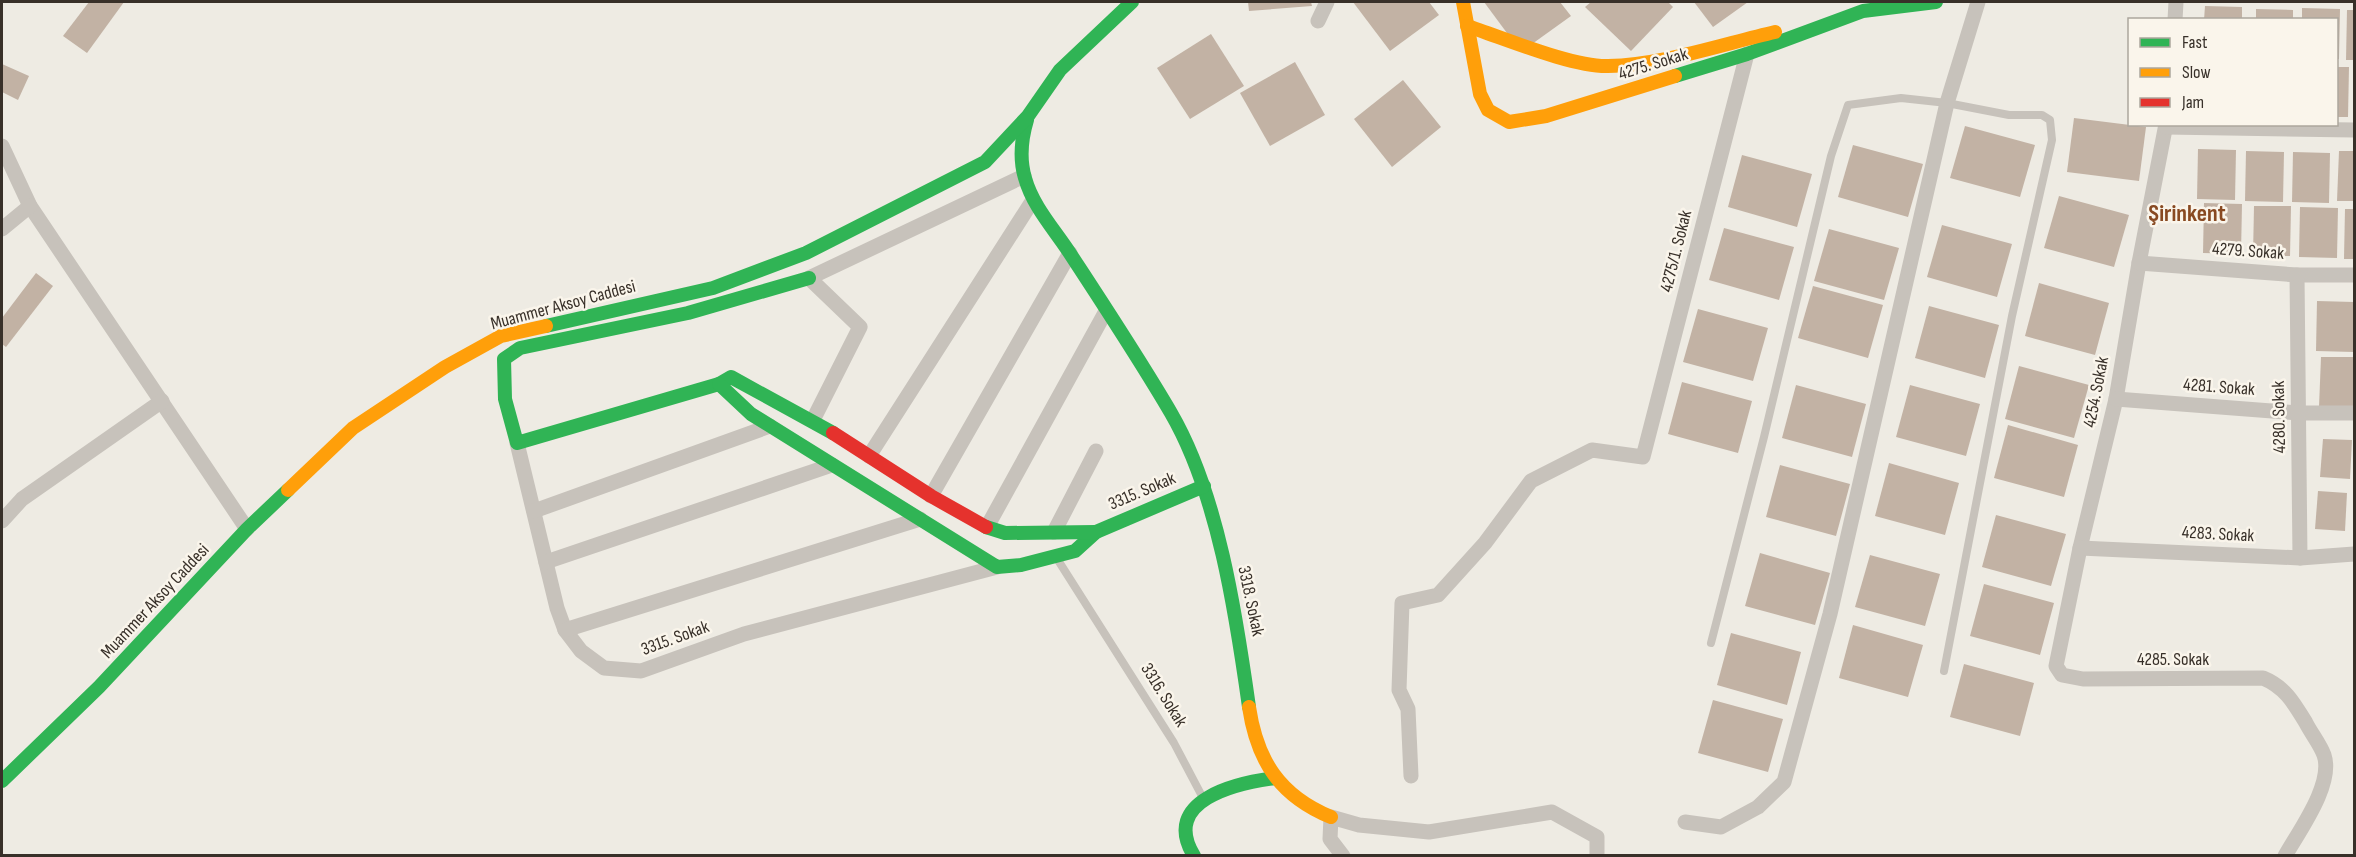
<svg xmlns="http://www.w3.org/2000/svg" width="2356" height="857" viewBox="0 0 2356 857" font-family="'Sofia Sans Condensed',sans-serif">
	<style>
		.building { fill: #c2b2a4 }
		.lines { fill: none; stroke-linecap: round; stroke-linejoin: round }
		.lane { stroke: #c7c2bb; stroke-width: 8 }
		.street { stroke: #c7c2bb; stroke-width: 15 }
		.fast { stroke: #30b455; stroke-width: 14 }
		.slow { stroke: #ff9f0a; stroke-width: 14 }
		.jam { stroke: #e5322d; stroke-width: 14 }
		.labels { text-anchor: middle; dominant-baseline: central; stroke-width: 5; stroke-linejoin: round; paint-order: stroke }
		.street-label { font-size: 18px; fill: #383029; stroke: #faf5eb }
		.district-label { font-size: 24px; font-weight: bold; fill: #884921; stroke: #faf5eb }
	</style>
	<rect width="100%" height="100%" fill="#eeebe3"/>
	<g class="building">
		<path d="M89,2H124L87,53L63,36Z"/>
		<path d="M1248,2H1311L1312,6L1249,11Z"/>
		<path d="M1353,2H1429L1439,15L1390,51Z"/>
		<path d="M1484,2H1560L1571,16L1521,52Z"/>
		<path d="M1591,2H1668L1673,7L1631,51L1585,7Z"/>
		<path d="M1694,2H1748L1713,27Z"/>
		<path d="M2205,6L2242,7V20H2204Z"/>
		<path d="M2302,8L2340,9L2339,59H2336V20H2302Z"/>
		<path d="M2256,9L2293,10V20H2256Z"/>
		<path d="M2347,10H2354V60H2346Z"/>
		<path d="M1211,34L1244,86L1190,119L1157,68Z"/>
		<path d="M1295,62L1325,115L1270,146L1240,93Z"/>
		<path d="M2,64L29,76L18,100L2,92Z"/>
		<path d="M2336,67H2349L2348,117H2336Z"/>
		<path d="M1403,80L1441,127L1392,167L1354,119Z"/>
		<path d="M2074,118L2146,127L2139,181L2067,172Z"/>
		<path d="M1965,126L2035,145L2020,197L1950,178Z"/>
		<path d="M1853,145L1923,164L1908,217L1838,197Z"/>
		<path d="M2198,149L2236,150L2235,200L2197,199Z"/>
		<path d="M2246,151L2284,152L2283,202L2245,201Z"/>
		<path d="M2339,151H2354V201H2337Z"/>
		<path d="M2293,152L2330,153L2329,203L2292,202Z"/>
		<path d="M1742,155L1812,174L1797,227L1728,207Z"/>
		<path d="M2059,196L2129,215L2114,267L2044,248Z"/>
		<path d="M2204,203L2242,204L2241,254L2203,253Z"/>
		<path d="M2254,206H2291L2290,256H2253Z"/>
		<path d="M2300,207L2338,208L2337,258L2299,257Z"/>
		<path d="M2345,209H2354V259H2344Z"/>
		<path d="M1942,225L2012,244L1997,297L1927,277Z"/>
		<path d="M1724,228L1794,247L1779,300L1709,280Z"/>
		<path d="M1829,229L1899,248L1884,300L1814,281Z"/>
		<path d="M36,273L53,286L6,347L2,344V318Z"/>
		<path d="M2039,283L2109,303L2095,355L2025,336Z"/>
		<path d="M1813,286L1883,305L1868,358L1798,338Z"/>
		<path d="M2317,301L2354,302V352L2316,351Z"/>
		<path d="M1929,306L1999,325L1985,378L1915,358Z"/>
		<path d="M1698,309L1768,328L1753,381L1683,362Z"/>
		<path d="M2321,357H2354V407H2319Z"/>
		<path d="M2019,366L2089,385L2074,438L2005,419Z"/>
		<path d="M1682,382L1752,401L1738,453L1668,434Z"/>
		<path d="M1796,385L1866,404L1852,457L1782,438Z"/>
		<path d="M1910,385L1980,404L1966,456L1896,437Z"/>
		<path d="M2008,425L2078,445L2064,497L1994,478Z"/>
		<path d="M2323,439L2352,440L2350,479L2320,477Z"/>
		<path d="M1889,463L1959,483L1945,535L1875,516Z"/>
		<path d="M1780,465L1850,484L1836,536L1766,517Z"/>
		<path d="M2318,491L2347,493L2345,531L2315,529Z"/>
		<path d="M1996,515L2066,534L2051,586L1982,567Z"/>
		<path d="M1760,553L1830,573L1815,625L1745,606Z"/>
		<path d="M1870,555L1940,574L1925,626L1855,607Z"/>
		<path d="M1984,584L2054,603L2040,655L1970,636Z"/>
		<path d="M1853,625L1923,645L1908,697L1839,678Z"/>
		<path d="M1731,633L1801,652L1787,705L1717,685Z"/>
		<path d="M1964,664L2034,683L2020,736L1950,717Z"/>
		<path d="M1713,700L1783,719L1768,772L1698,753Z"/>
	</g>
	<g class="lines">
		<g class="lane">
			<path d="M1056,557L1174,743L1203,798"/>
			<path d="M1711,643L1764,437L1831,156L1848,105L1901,98L1947,103L2009,115H2042L2050,120L2052,140L2012,316L1944,671"/>
		</g>
		<g class="street">
			<path d="M2175,20L2176,2"/>
			<path d="M1318,21L1327,2"/>
			<path d="M2166,124L2139,263L2116,399L2080,548L2056,666L2062,675L2083,679L2263,678C2285,687 2294,703 2306,723C2311,733 2320,744 2324,755C2334,784 2299,831 2285,856"/>
			<path d="M2166,127L2354,130"/>
			<path d="M2,146L30,206L247,529"/>
			<path d="M2,229L30,206"/>
			<path d="M2139,263L2297,275H2354"/>
			<path d="M2297,275L2300,558"/>
			<path d="M2116,399L2298,413H2354"/>
			<path d="M813,420L860,327L809,278L1024,176"/>
			<path d="M517,443L557,608L565,630L581,651L604,668L641,671L744,634L997,567"/>
			<path d="M869,456L1033,200"/>
			<path d="M931,496L1070,253"/>
			<path d="M534,511L770,426"/>
			<path d="M2,521L22,499L162,401"/>
			<path d="M987,527L1106,311"/>
			<path d="M1054,532L1096,451"/>
			<path d="M2080,548L2300,558L2354,554"/>
			<path d="M546,562L832,465"/>
			<path d="M565,630L920,519"/>
			<path d="M1411,776L1408,709L1399,690L1402,603L1438,595L1485,543L1531,481L1592,450L1643,457L1747,54"/>
			<path d="M1685,822L1721,827L1758,807L1784,782L1830,614L1947,103L1978,2"/>
			<path d="M1343,856L1330,839L1331,817L1359,825L1429,832L1552,812L1597,837V856"/>
		</g>
		<g class="fast">
			<path d="M1675,76L1747,54L1863,11L1936,2"/>
			<path d="M1027,120C1021,140 1019,158 1025,178C1033,207 1055,230 1071,255C1105,307 1140,360 1171,413C1218,494 1236,614 1249,707"/>
			<path d="M809,278L688,313L520,348L504,359L505,399L517,443L719,384L731,377L833,433"/>
			<path d="M546,326L713,288L806,253L985,162L1028,116L1060,70L1132,2"/>
			<path d="M719,384L751,414L997,567L1021,565L1075,551L1096,532L1204,486"/>
			<path d="M986,527L1005,533L1096,532"/>
			<path d="M2,781L99,687L247,529L288,490"/>
			<path d="M1194,856C1160,800 1237,783 1275,778"/>
		</g>
		<g class="slow">
			<path d="M1463,2L1480,94L1488,110L1509,122L1546,116L1675,76"/>
			<path d="M1467,26C1504,38 1572,67 1608,66C1662,65 1723,44 1775,32"/>
			<path d="M288,490L353,428L445,367L501,336L546,326"/>
			<path d="M1249,707C1257,761 1280,796 1331,817"/>
		</g>
		<path class="jam" d="M833,433L931,496L986,527"/>
	</g>
	<g class="labels">
		<g class="street-label">
			<text transform="translate(1653 64) rotate(-17)">4275. Sokak</text>
			<text transform="translate(1676 251) rotate(-76)">4275/1. Sokak</text>
			<text transform="translate(2248 251) rotate(4)">4279. Sokak</text>
			<text transform="translate(563 305) rotate(-15)">Muammer Aksoy Caddesi</text>
			<text transform="translate(2219 387) rotate(4)">4281. Sokak</text>
			<text transform="translate(2096 392) rotate(-79)">4254. Sokak</text>
			<text transform="translate(2279 417) rotate(-91)">4280. Sokak</text>
			<text transform="translate(1142 491) rotate(-23)">3315. Sokak</text>
			<text transform="translate(2218 534) rotate(3)">4283. Sokak</text>
			<text transform="translate(155 601) rotate(-47)">Muammer Aksoy Caddesi</text>
			<text transform="translate(1251 601) rotate(78)">3318. Sokak</text>
			<text transform="translate(675 638) rotate(-20)">3315. Sokak</text>
			<text x="2173" y="659">4285. Sokak</text>
			<text transform="translate(1164 695) rotate(58)">3316. Sokak</text>
		</g>
		<g class="district-label">
			<text x="2187" y="213">Şirinkent</text>
		</g>
	</g>
	<rect width="2356" height="857" fill="none" stroke="#383029" stroke-width="6"/>
	<rect x="2128" y="18" width="210" height="108" fill="#faf5eb" stroke="#aca69d" stroke-width="1.5"/>
	<rect x="2140" y="38" width="30" height="9" fill="#30b455" stroke="#aca69d" stroke-width="1.5"/>
	<text x="2182" y="48" font-size="18" fill="#383029">Fast</text>
	<rect x="2140" y="68" width="30" height="9" fill="#ff9f0a" stroke="#aca69d" stroke-width="1.5"/>
	<text x="2182" y="78" font-size="18" fill="#383029">Slow</text>
	<rect x="2140" y="98" width="30" height="9" fill="#e5322d" stroke="#aca69d" stroke-width="1.5"/>
	<text x="2182" y="108" font-size="18" fill="#383029">Jam</text>
</svg>
